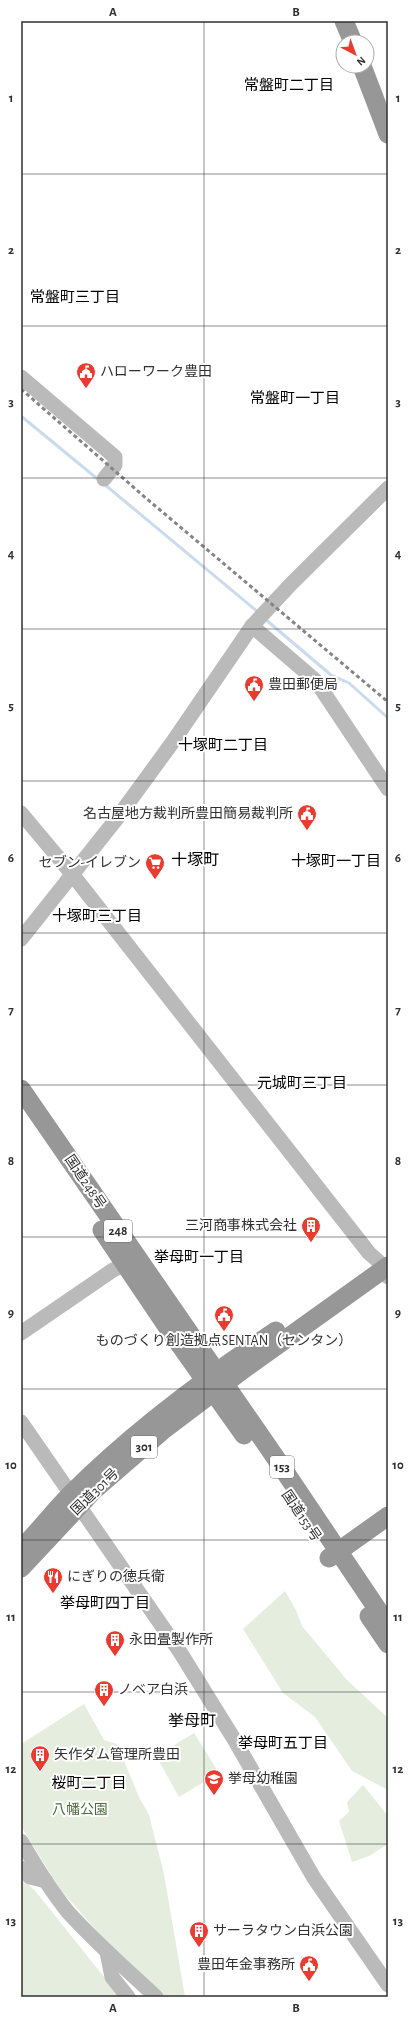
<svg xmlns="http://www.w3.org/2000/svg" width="409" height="2018" viewBox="0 0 409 2018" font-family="'Alegreya Sans','Noto Sans JP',sans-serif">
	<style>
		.green { fill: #e4edde }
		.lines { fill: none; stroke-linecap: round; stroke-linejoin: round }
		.stream { stroke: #cadbed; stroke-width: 3 }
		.secondary { stroke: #bababa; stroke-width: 15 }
		.highway { stroke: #979797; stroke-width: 19 }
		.rail { stroke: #858585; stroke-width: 3; stroke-dasharray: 4 3; stroke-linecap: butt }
		.grid { fill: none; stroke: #303030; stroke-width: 1; stroke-opacity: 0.55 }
		.labels { text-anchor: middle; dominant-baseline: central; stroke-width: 4; stroke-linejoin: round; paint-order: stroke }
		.shield { fill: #fff; stroke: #6e6e6e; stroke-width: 1 }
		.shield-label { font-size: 13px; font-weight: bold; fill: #303030 }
		.poi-label { font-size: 14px; fill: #303030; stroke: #fff; text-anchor: start }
		.street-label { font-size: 14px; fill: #303030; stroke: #fff }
		.park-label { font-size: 14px; fill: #4c6d3c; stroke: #fff }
		.neighbourhood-label { font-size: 15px; fill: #000; stroke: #fff }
		.quarter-label { font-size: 16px; fill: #000; stroke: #fff }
		.neatline { fill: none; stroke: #303030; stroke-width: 1.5 }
		.grid-label { font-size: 13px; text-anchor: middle; font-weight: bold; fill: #303030 }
	</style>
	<rect width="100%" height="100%" fill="#fff"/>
	<g class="green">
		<path d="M285,1591L296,1610L302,1626L347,1680L388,1718V1790L352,1771L315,1717L283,1693L243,1629Z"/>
		<path d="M84,1704L104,1740L117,1744L139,1797L149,1815L164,1874L185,1997H163L103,1938L60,1889L21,1826V1744Z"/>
		<path d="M194,1733L219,1773L179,1797L156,1756Z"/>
		<path d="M363,1785L388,1816V1844L369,1856L352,1862L339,1821L349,1812L347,1802Z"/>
		<path d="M21,1877L36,1892L120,1997H21Z"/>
	</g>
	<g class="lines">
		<g class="stream">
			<path d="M21,416L100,481"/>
			<path d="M104,484L258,612"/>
			<path d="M265,619L331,675L349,683L388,718"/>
		</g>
		<g class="secondary">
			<path d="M21,377L115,457V465L104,479"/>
			<path d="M252,626L316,681L388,789"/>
			<path d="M21,813L72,874L369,1253L378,1261L388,1277"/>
			<path d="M21,939L118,817L172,743L252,626L291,584L388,488"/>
			<path d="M21,1333L113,1270L135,1260"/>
			<path d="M21,1422L180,1652L234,1739L314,1878L388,1985"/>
			<path d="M21,1841C35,1865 50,1890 68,1912C95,1942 126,1969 156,1997"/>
			<path d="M21,1868L30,1877L46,1881"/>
			<path d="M107,1952L112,1977L128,1997"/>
		</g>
		<g class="highway">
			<path d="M344,21L353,42"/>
			<path d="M362,66L388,134"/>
			<path d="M21,1089L275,1457L388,1625"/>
			<path d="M102,1230L168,1328L244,1435"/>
			<path d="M21,1549C39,1531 54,1511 72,1493C133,1432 204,1379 276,1331"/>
			<path d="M329,1558L388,1516"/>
			<path d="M21,1568L94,1490L162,1431L244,1369L388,1266"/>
			<path d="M369,1616L388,1644"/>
		</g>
		<path class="rail" d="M21,389L147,499L388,702"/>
	</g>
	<path class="grid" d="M204,21V1997M21,174H388M21,326H388M21,478H388M21,629H388M21,781H388M21,933H388M21,1085H388M21,1237H388M21,1389H388M21,1540H388M21,1692H388M21,1844H388"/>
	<defs>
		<symbol id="civic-pin" viewBox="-11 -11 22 30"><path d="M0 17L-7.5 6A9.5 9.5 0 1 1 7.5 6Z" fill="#e93b30" stroke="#fff"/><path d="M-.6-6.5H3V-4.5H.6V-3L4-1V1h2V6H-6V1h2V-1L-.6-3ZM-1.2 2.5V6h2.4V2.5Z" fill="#fff"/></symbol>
		<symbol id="supermarket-pin" viewBox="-11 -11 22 30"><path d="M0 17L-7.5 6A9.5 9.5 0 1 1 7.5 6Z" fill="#e93b30" stroke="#fff"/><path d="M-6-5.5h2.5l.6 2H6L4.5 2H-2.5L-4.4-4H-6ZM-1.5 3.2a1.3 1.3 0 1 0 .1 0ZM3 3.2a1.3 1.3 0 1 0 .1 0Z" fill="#fff"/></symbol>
		<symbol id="building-pin" viewBox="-11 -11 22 30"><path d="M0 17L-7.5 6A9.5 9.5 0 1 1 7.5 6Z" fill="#e93b30" stroke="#fff"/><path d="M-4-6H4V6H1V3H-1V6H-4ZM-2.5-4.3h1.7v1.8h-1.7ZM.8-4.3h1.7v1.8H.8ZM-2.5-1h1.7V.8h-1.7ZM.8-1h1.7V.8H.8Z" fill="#fff"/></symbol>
		<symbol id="restaurant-pin" viewBox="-11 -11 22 30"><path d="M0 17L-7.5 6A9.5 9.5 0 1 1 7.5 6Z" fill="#e93b30" stroke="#fff"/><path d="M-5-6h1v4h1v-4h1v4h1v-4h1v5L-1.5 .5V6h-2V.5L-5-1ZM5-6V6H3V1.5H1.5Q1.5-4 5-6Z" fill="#fff"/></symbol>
		<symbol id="school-pin" viewBox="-11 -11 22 30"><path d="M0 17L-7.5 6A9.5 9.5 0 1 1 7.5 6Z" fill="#e93b30" stroke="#fff"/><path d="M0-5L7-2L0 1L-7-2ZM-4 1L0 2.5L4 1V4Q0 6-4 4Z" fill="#fff"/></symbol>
	</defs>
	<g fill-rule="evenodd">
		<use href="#civic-pin" x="75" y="361" width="22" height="30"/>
		<use href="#civic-pin" x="243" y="674" width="22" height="30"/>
		<use href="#civic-pin" x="296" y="803" width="22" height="30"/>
		<use href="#supermarket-pin" x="144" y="852" width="22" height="30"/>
		<use href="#building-pin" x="300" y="1215" width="22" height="30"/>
		<use href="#civic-pin" x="213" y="1304" width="22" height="30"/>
		<use href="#restaurant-pin" x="42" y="1566" width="22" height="30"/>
		<use href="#building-pin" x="104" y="1629" width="22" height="30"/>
		<use href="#building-pin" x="93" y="1679" width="22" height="30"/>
		<use href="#building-pin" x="29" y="1744" width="22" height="30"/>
		<use href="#school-pin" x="203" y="1768" width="22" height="30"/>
		<use href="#building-pin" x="188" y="1920" width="22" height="30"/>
		<use href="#civic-pin" x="298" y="1954" width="22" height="30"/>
	</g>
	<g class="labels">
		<g class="shield">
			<rect x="104" y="1220" width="28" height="22" rx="3"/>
			<rect x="131" y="1436" width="26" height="22" rx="3"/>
			<rect x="270" y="1456" width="24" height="22" rx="3"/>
		</g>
		<g class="shield-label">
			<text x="118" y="1231">248</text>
			<text x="144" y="1447">301</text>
			<text x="282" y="1467">153</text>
		</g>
		<g class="poi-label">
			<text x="100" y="372">ハローワーク豊田</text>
			<text x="268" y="685">豊田郵便局</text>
			<text x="293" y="814" text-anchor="end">名古屋地方裁判所豊田簡易裁判所</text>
			<text x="141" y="863" text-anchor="end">セブン-イレブン</text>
			<text x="297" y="1226" text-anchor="end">三河商事株式会社</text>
			<text x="224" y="1341" text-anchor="middle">ものづくり創造拠点SENTAN（センタン）</text>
			<text x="67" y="1577">にぎりの徳兵衛</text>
			<text x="129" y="1640">永田畳製作所</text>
			<text x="118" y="1690">ノベア白浜</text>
			<text x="54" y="1755">矢作ダム管理所豊田</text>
			<text x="228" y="1779">挙母幼稚園</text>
			<text x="213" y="1931">サーラタウン白浜公園</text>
			<text x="295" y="1965" text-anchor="end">豊田年金事務所</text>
		</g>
		<g class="street-label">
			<text transform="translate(85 1182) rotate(56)">国道248号</text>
			<text transform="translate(95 1492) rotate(-44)">国道301号</text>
			<text transform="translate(301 1516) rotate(56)">国道153号</text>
		</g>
		<g class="park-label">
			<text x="80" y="1810">八幡公園</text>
		</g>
		<g class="neighbourhood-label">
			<text x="289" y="85">常盤町二丁目</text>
			<text x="75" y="297">常盤町三丁目</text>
			<text x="295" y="398">常盤町一丁目</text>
			<text x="223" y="745">十塚町二丁目</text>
			<text x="336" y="861">十塚町一丁目</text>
			<text x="97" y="916">十塚町三丁目</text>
			<text x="302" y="1083">元城町三丁目</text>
			<text x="199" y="1257">挙母町一丁目</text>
			<text x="105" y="1603">挙母町四丁目</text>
			<text x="283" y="1743">挙母町五丁目</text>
			<text x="89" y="1783">桜町二丁目</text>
		</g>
		<g class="quarter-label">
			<text x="195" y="860">十塚町</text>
			<text x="192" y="1721">挙母町</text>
		</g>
	</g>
	<rect width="409" height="2018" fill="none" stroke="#ffffff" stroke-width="44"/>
	<g transform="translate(355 54) rotate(139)"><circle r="19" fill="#ffffff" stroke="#acacac"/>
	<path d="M0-3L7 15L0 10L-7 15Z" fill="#e93b30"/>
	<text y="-6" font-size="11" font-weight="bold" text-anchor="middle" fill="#303030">N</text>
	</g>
	<rect x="22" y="22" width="365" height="1974" class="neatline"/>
	<g class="grid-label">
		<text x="113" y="16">A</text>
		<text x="296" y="16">B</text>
		<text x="11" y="102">1</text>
		<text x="398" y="102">1</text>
		<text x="11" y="254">2</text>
		<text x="398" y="254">2</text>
		<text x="11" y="406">3</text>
		<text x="398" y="406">3</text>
		<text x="11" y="558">4</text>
		<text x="398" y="558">4</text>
		<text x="11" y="710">5</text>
		<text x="398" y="710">5</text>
		<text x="11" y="862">6</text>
		<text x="398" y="862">6</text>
		<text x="11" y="1014">7</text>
		<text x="398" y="1014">7</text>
		<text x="11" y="1165">8</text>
		<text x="398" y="1165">8</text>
		<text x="11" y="1317">9</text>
		<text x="398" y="1317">9</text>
		<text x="11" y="1469">10</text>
		<text x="398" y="1469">10</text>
		<text x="11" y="1621">11</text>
		<text x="398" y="1621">11</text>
		<text x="11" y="1773">12</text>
		<text x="398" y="1773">12</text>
		<text x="11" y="1925">13</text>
		<text x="398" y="1925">13</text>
		<text x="113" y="2012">A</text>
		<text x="296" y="2012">B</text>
	</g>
</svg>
